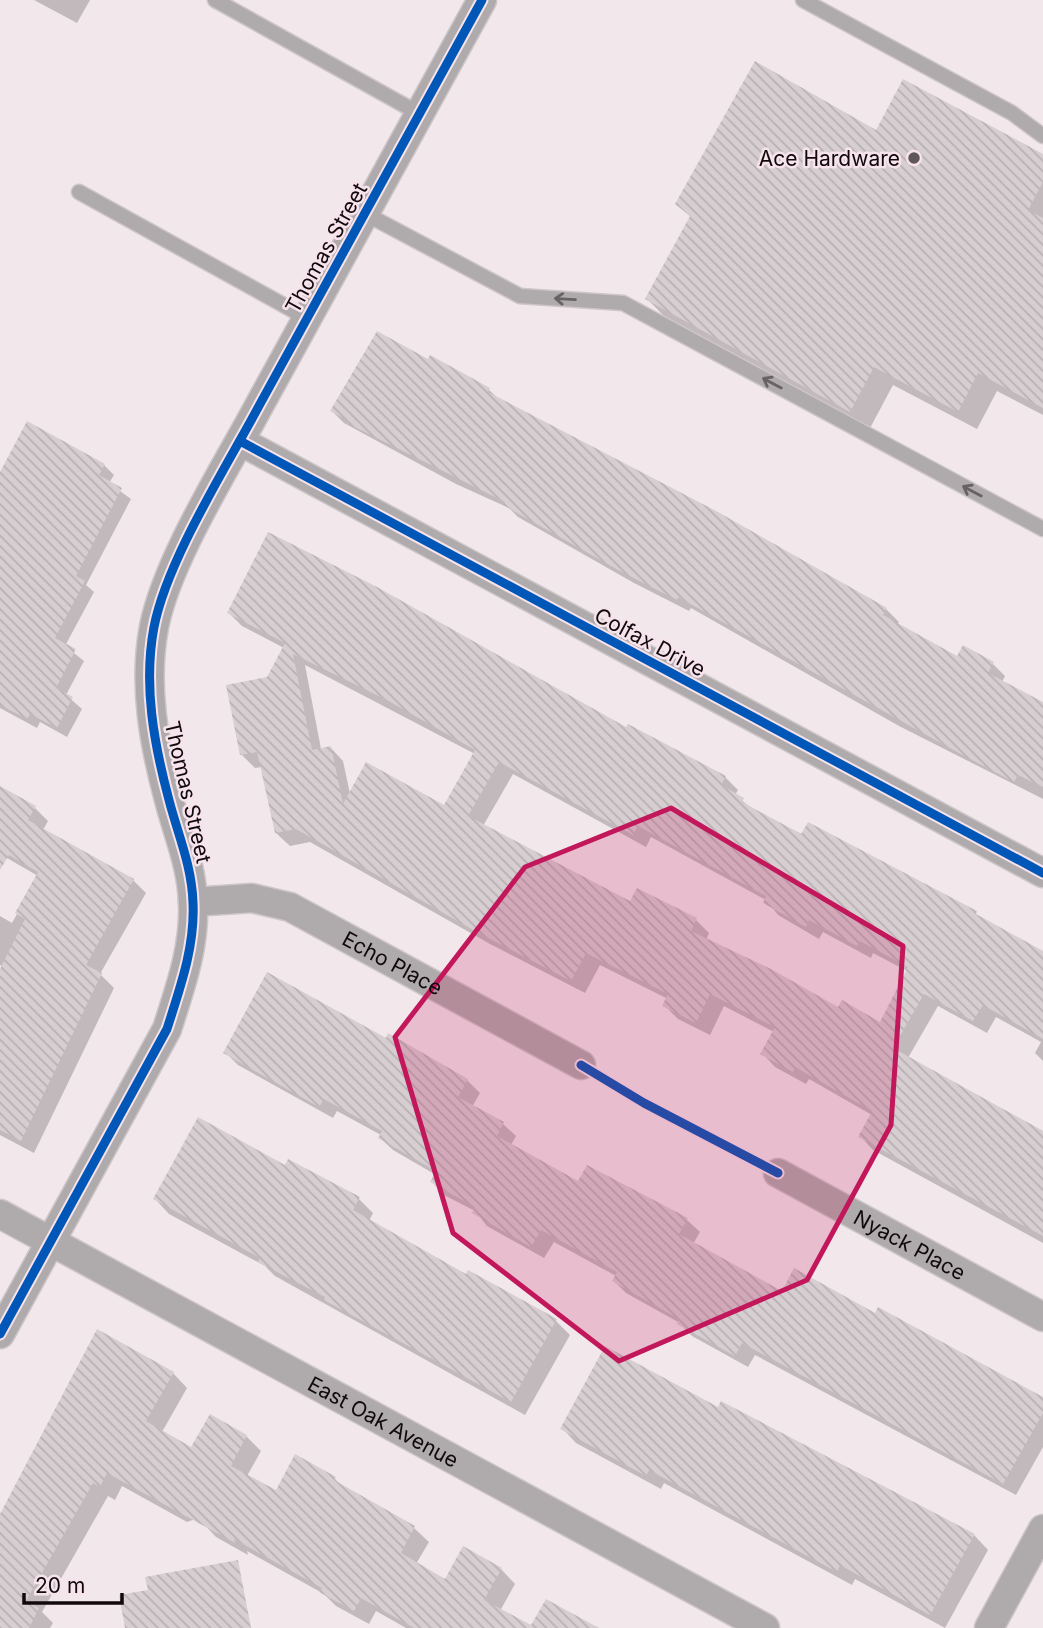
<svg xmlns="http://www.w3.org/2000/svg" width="1043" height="1628" viewBox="0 0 1043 1628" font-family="Inter,sans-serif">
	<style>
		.shadow { fill: #0003; fill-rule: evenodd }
		.building { fill: url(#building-back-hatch); fill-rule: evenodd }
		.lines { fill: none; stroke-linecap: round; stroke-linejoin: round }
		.service-casing { stroke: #cdc5c8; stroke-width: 17 }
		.minor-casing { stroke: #cdc5c8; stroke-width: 31 }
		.service { stroke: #afaaab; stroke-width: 14 }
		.minor { stroke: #afaaab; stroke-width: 28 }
		.cycleway-casing { stroke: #f7e3eb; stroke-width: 13 }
		.cycleway { stroke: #0057b8; stroke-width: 9 }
		.oneway { stroke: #676264 }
		.marked { fill: #c2185b; fill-opacity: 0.2; stroke: #c2185b; stroke-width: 5; stroke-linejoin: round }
		.poi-dot { fill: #5f585b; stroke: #f7e3eb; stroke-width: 2.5 }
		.labels { text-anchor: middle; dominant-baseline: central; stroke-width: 5; stroke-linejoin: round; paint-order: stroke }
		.poi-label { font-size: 21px; fill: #100a0d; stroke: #f7e3eb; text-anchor: end }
		.street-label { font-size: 21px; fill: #100a0d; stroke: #f7e3eb }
	</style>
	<defs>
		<pattern id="building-back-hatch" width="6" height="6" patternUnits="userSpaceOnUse" patternTransform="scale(1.75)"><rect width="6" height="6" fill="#d7ced2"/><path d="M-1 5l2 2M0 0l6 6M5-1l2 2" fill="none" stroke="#b8b0b3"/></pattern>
	</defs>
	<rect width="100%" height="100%" fill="#f2e8ec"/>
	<g class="shadow">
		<path d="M34,0H90L77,23Z"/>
		<path d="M877,132L1043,156V415L997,391L977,429L893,385L869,430L666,318L647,299L691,217L677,203Z"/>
		<path d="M431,358L489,390L500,400L717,514L886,609L899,622L897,625L957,659L993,664L1005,676L1002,682L1043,704V799L899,726L691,608L689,611L634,583L518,517L509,508L456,484L344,423L332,411L429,362Z"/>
		<path d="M28,424L104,465L114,475L109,483L131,499L86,585L94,592L65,646L84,661L66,695L82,709L67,737L40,722L37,728L0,708V477Z"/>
		<path d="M229,613L627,729L725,777L738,790L735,795L755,811L1043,953V1061L1035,1053L1041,1042L996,1017L987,1033L938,1006L908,1058L1043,1131V1243L873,1150L860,1136L872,1115L809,1079L806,1084L775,1067L762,1053L774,1032L724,1006L710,1035L678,1019L664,1005L668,999L600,965L585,993L490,944L310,842L290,846L276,833L262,767L255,768L242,755L228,687L269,679L284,648L242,626ZM305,665L475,754L445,807L350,794L343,761L330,747L321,749ZM513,774L646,847L651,837L766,900L778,915L819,939L823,932L871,958L873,953L907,971L881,1024L839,1009L706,940L709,933L696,920L631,904L483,826Z"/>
		<path d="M0,792L35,808L48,821L43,830L133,880L146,893L100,974L114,988L34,1153L0,1135V973L3,966L0,965V916L12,923L38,876L0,854Z"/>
		<path d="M386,1040L467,1080L480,1093L472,1107L503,1124L516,1136L511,1145L579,1184L587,1168L687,1220L700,1232L693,1244L783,1293L875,1315L1043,1399V1447L1016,1495L755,1355L748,1367L692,1336L678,1322L626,1293L614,1281L616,1276L554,1242L544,1258L487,1226L475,1211L444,1195L432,1182L436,1175L393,1150L380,1138L381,1135L337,1111L333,1118L238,1065L225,1052Z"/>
		<path d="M286,1167L359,1199L373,1213L369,1221L466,1276L556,1321L570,1335L525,1415L275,1276L265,1266L169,1214L155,1199Z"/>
		<path d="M173,1373L187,1388L162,1432L192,1449L211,1416L246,1436L261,1451L247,1476L276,1492L334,1478L345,1489L414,1528L429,1542L416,1564L445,1581L501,1569L515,1584L500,1611L532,1628H590H406L376,1611L369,1624L336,1606L324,1594L247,1551L248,1555L216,1537L198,1518L187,1522L122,1486L115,1500L108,1496L42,1612L53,1623L50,1628H0V1517Z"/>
		<path d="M719,1410L974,1535L988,1550L945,1628L855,1579L852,1585L664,1483L661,1489L576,1443L562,1428Z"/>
	</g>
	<g class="building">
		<path d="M755,61L876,130L903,79L1043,154V182L1028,210L1043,218V408L978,373L958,412L874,367L850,412L645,299L690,216L675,204Z"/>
		<path d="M377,331L428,359L430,355L490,388L488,392L718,512L887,608L883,615L957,656L963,645L994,662L988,673L1043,702V787L1018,775L1014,782L959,753L678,597L677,600L620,571L503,505L505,502L347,423L348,420L330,411Z"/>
		<path d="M27,421L105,464L99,475L122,488L76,576L85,581L55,638L76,649L56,688L73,697L57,728L30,714L27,719L0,705V472Z"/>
		<path d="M268,532L377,587L626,727L628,724L726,776L721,785L744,798L742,802L801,834L808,822L977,911L976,914L1043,951V1039L983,1005L973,1021L924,994L893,1048L1043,1131V1236L858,1137L872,1111L795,1067L793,1072L760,1054L775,1027L710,994L696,1023L662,1006L668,994L586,953L571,981L475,931L296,829L275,833L257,752L240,755L226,685L267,677L285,643L227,613ZM293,654L387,700L475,750L444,805L366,762L343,804L331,746L312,750ZM499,762L633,835L638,826L766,896L763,903L806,927L809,920L857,946L860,941L908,967L880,1022L842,1000L838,1007L771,969L691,931L697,918L637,888L630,901L468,816Z"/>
		<path d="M0,786L36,806L28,820L134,879L86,965L102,973L21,1141L0,1130V969L25,919L15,913L38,872L9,855L0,870Z"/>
		<path d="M267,972L386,1038L388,1033L468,1079L458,1097L504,1122L497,1136L578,1181L587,1165L688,1218L679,1234L782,1291L794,1268L875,1313L878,1307L1043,1397V1413L1003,1484L742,1343L735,1356L677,1324L679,1319L612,1281L617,1272L541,1230L531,1247L472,1213L475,1207L430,1182L436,1171L378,1138L382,1131L324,1099L319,1107L223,1053Z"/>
		<path d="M198,1117L285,1165L288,1159L360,1197L353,1210L466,1274L468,1270L557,1319L511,1402L324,1300L325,1297L258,1262L260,1258L153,1199Z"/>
		<path d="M97,1329L174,1372L146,1421L191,1447L210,1414L247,1435L231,1466L276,1490L295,1454L336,1477L334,1480L415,1526L401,1553L445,1579L463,1546L502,1568L484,1600L531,1625L546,1599L599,1628H414L361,1598L354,1611L319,1592L322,1588L234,1539L235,1543L107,1473L100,1487L93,1483L26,1601L39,1608L29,1628H0V1514Z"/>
		<path d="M605,1346L718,1407L721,1401L975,1534L930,1615L840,1565L837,1572L649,1470L646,1476L560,1429Z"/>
		<path d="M238,1560L251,1628H125L119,1595L148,1590L145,1577Z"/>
	</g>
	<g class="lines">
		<defs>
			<g id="service">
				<path d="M215,0L420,114"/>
				<path d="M803,0L1012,113L1043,136"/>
				<path d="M79,192L307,318"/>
				<path d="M364,213L520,296L623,303L1043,529"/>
			</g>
			<g id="minor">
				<path d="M240,441L1043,873"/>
				<path id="s1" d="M193,902L252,898L290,907L581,1065"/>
				<path id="s2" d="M778,1173L1043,1317"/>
				<path id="s3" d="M0,1214L765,1628"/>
				<path d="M0,1334L167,1029C180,988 195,947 193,903C192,866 178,835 169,800C154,744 143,685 154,627C167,560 227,466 260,404C334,270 408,135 482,0"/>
				<path d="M989,1628L1043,1529"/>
			</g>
		</defs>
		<use href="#service" class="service-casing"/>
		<use href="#minor" class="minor-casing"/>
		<use href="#service" class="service"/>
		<use href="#minor" class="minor"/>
		<defs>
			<g id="cycleway">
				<path d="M240,441L1043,873"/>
				<path d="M581,1065L644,1103L778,1173"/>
				<path d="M0,1334L167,1029C180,988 195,947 193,903C192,866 178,835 169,800C154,744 143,685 154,627C167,560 227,466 260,404C334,270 408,135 482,0"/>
			</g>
		</defs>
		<use href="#cycleway" class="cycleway-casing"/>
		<use href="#cycleway" class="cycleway"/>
	</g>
	<defs><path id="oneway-shaft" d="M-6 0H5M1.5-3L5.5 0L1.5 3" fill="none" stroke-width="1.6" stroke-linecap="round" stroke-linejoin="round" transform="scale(1.75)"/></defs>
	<g class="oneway">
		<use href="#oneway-shaft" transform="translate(565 299) rotate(-177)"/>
		<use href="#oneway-shaft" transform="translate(772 383) rotate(-152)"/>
		<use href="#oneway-shaft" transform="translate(972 491) rotate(-152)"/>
	</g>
	<path class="marked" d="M671,808L903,946L891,1125L807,1280L619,1361L453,1233L395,1037L525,867Z"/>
	<circle class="poi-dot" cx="914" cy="158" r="7"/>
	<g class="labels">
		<g class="poi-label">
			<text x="900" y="158">Ace Hardware</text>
		</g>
		<g class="street-label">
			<text transform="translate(326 248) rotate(-61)">Thomas Street</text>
			<text transform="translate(650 642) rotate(28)">Colfax Drive</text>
			<text transform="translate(188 792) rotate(77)">Thomas Street</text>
			<text stroke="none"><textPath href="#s1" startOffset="215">Echo Place</textPath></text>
			<text stroke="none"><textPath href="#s2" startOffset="150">Nyack Place</textPath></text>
			<text stroke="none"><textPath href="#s3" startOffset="436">East Oak Avenue</textPath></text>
		</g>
	</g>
	<path d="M24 1593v10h98v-10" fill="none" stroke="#100a0d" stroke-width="3.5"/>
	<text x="35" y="1593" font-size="21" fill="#100a0d" stroke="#f7e3eb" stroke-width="5" paint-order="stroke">20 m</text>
</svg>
